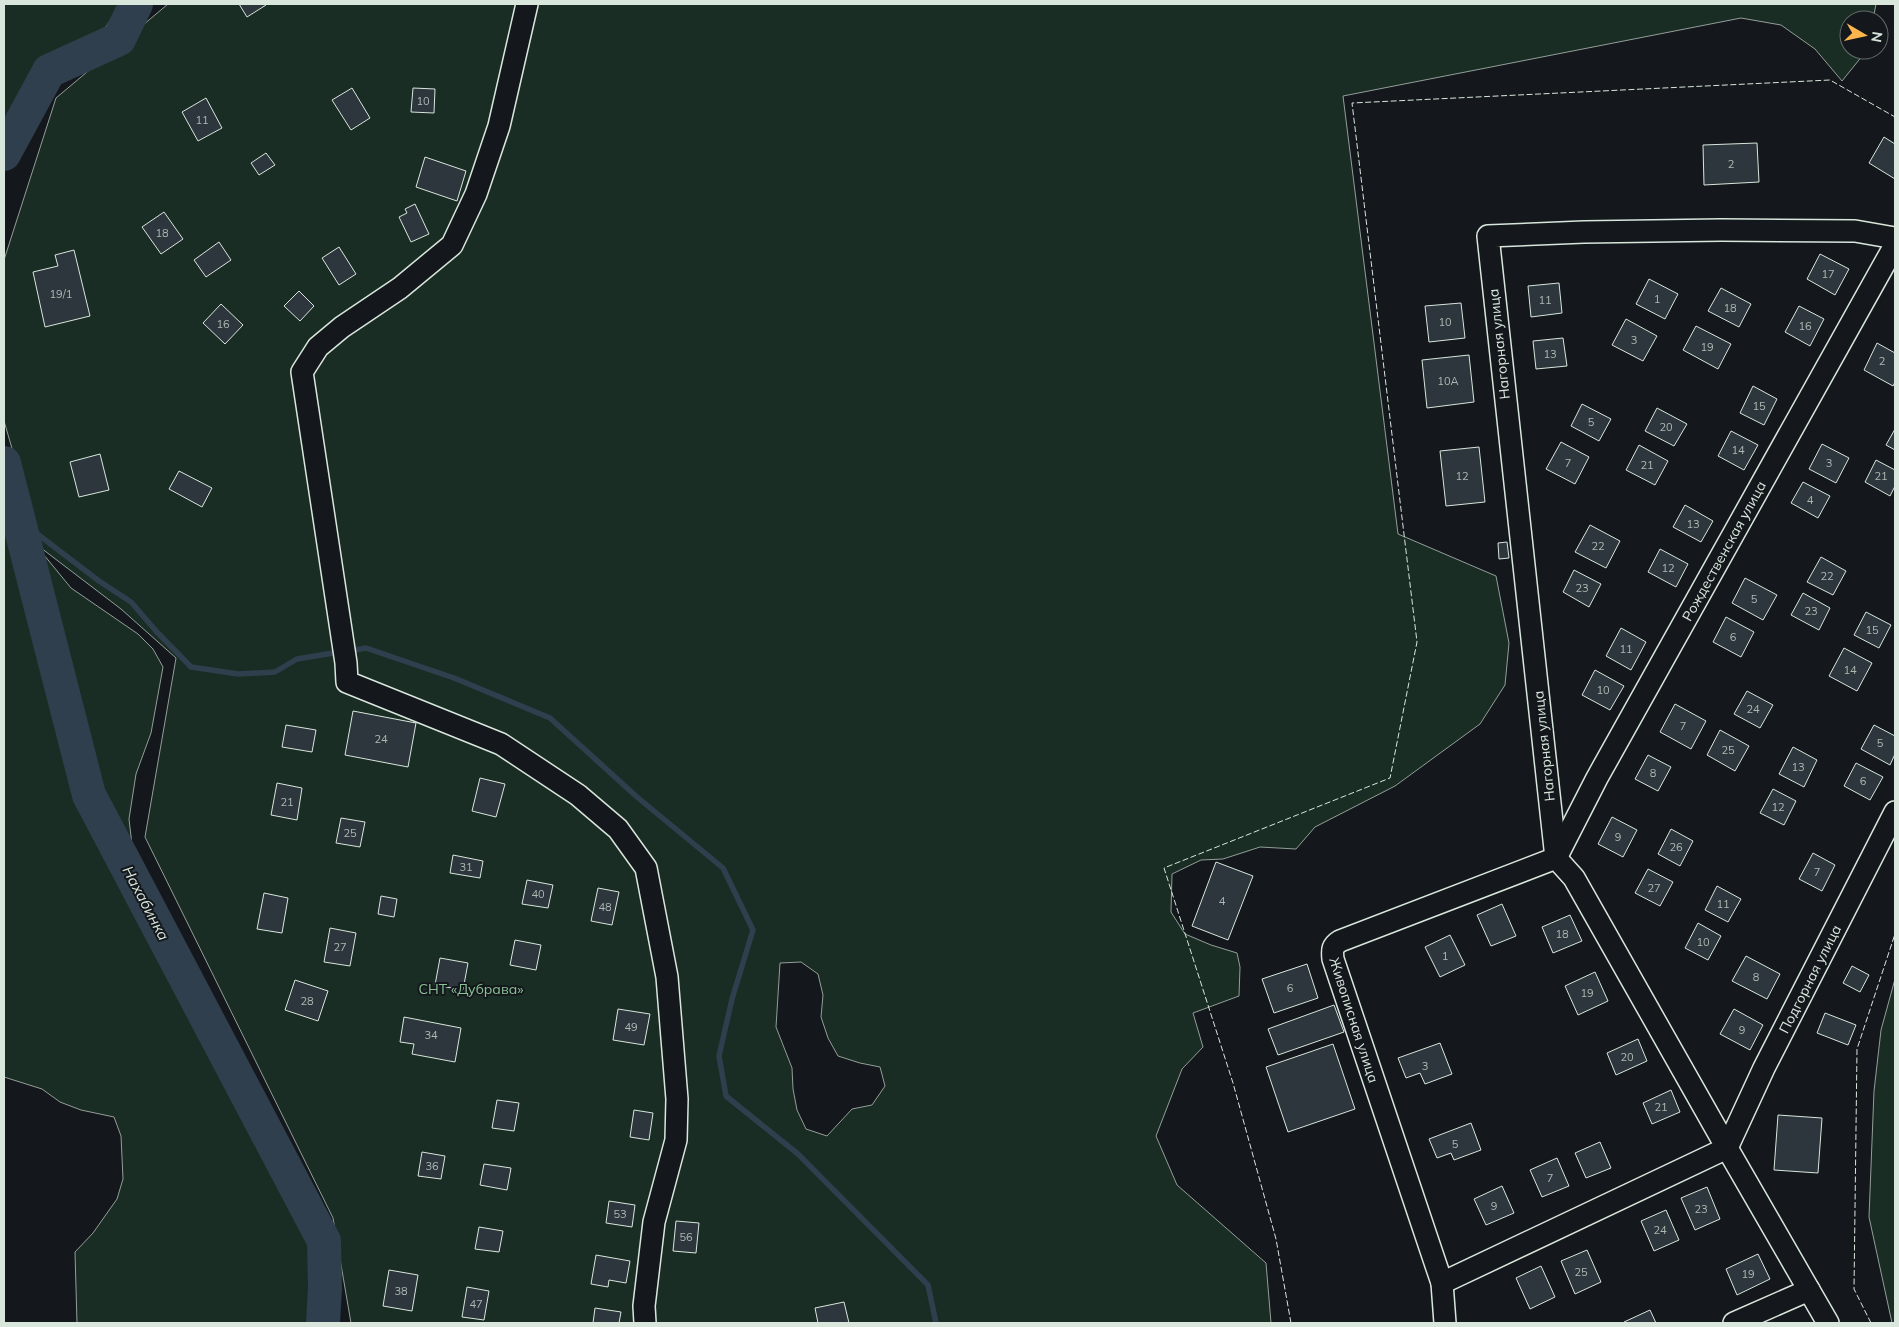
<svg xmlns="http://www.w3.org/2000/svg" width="1899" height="1327" viewBox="0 0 1899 1327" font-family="Mulish,sans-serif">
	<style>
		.green { fill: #1a2d24; stroke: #939e99; fill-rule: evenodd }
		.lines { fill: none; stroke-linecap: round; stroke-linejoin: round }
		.stream { stroke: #2f3f4d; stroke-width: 5.5 }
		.river { stroke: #2f3f4d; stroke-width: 34 }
		.building { fill: #2c363c; stroke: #d8e6dc }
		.minor-casing { stroke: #d8e6dc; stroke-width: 24 }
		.minor { stroke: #14181c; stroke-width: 21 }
		.fence { stroke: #d8e6dc; stroke-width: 1; stroke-dasharray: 6 2.5; stroke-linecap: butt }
		.labels { text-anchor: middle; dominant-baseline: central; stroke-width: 4; stroke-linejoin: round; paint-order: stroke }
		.number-label { font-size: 11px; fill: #adbab4 }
		.street-label { font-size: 14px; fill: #d8e6dc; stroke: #14181c }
		.park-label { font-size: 14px; fill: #8ac095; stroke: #14181c }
		.water-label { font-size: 15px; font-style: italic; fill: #d8e6dc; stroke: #14181c }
	</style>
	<rect width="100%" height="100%" fill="#14181c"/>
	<g class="green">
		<path d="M4,4H119C111,20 100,40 83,48C63,58 46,61 31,80C22,93 20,109 15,124C13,131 8,137 4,144Z"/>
		<path d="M168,4H1876L1873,20H1849V50H1867L1842,81L1815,49L1781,25L1741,18L1343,96L1398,534L1496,576L1509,643L1505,685L1480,724L1395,786L1315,827L1296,849L1260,847L1223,859L1201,860L1172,874L1171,912L1185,934L1211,945L1237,953L1240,967L1239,996L1193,1013L1203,1047L1182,1069L1156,1136L1177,1185L1266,1263L1271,1323H351L333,1218L145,837L176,658L121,609L41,548L4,421V260L56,98ZM801,962L818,974L823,995L821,1017L828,1038L838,1056L860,1063L880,1067L885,1086L872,1105L852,1109L827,1136L806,1129L797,1110L793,1089L792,1068L776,1027L780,963Z"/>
		<path d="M4,510L12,526L27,543L44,555L71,588L138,634L153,649L163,667L151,733L136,774L129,819L139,906L215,1058L301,1211L318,1263L317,1285L310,1305L307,1323H77L75,1252L93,1233L117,1199L123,1179L121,1136L114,1117L81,1110L60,1102L42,1089L4,1077Z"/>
		<path d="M1895,979V1323H1892L1869,1217L1874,1091L1881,1030Z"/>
	</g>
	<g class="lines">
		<g class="stream">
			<path d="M19,520L99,581L131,602L156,631L191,667L238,674L275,672L297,659L339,652"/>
			<path d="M349,651L366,648L454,678L550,718L637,797L723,868L753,930L732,999L719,1056L726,1096L798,1154L928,1285L936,1323"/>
		</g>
		<g class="river">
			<path d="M4,154L49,71L119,39L136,4"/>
			<path d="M4,463L89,795L324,1241L325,1288L323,1323"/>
		</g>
	</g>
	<g class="building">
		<path d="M239,4H265L266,5L247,17Z"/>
		<path d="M352,88L370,118L351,130L332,100Z"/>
		<path d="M413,88L435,89L434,113L411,112Z"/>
		<path d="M206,98L222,128L198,141L182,112Z"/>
		<path d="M1884,137L1895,144V179L1869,163Z"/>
		<path d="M1757,143L1759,182L1704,185L1703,145Z"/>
		<path d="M266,153L275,165L259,175L251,163Z"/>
		<path d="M425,157L466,171L457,201L416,187Z"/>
		<path d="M415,204L429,234L411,242L399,217L407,213L405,209Z"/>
		<path d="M164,212L183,239L161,254L142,227Z"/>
		<path d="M219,242L231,260L206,277L194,260Z"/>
		<path d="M339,247L356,274L339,285L322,258Z"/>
		<path d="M74,250L90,316L45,327L33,272L58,266L55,255Z"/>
		<path d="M1820,254L1849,269L1835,295L1807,279Z"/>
		<path d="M1649,279L1678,294L1665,319L1636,304Z"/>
		<path d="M1559,283L1562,313L1531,317L1528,286Z"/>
		<path d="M1721,288L1751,304L1739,327L1708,311Z"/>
		<path d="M299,291L314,306L300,321L284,306Z"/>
		<path d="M1461,303L1465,338L1429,342L1425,306Z"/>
		<path d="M221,304L243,325L225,344L203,323Z"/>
		<path d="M1799,306L1824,319L1810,346L1785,332Z"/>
		<path d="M1626,319L1657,336L1643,361L1612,345Z"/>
		<path d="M1696,326L1731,344L1718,369L1683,350Z"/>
		<path d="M1563,338L1567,366L1536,369L1533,341Z"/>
		<path d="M1877,343L1895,353V382L1893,386L1864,370Z"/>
		<path d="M1469,355L1474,402L1427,408L1422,360Z"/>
		<path d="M1753,386L1777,399L1764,425L1740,413Z"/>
		<path d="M1582,404L1611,419L1599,441L1571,426Z"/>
		<path d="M1657,408L1687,424L1674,446L1645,431Z"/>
		<path d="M1895,429V450L1886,445Z"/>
		<path d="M1731,431L1758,445L1744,470L1718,456Z"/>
		<path d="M1561,442L1589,457L1575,484L1546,469Z"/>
		<path d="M1822,444L1849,458L1836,483L1809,469Z"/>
		<path d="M1639,445L1668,461L1655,485L1626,470Z"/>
		<path d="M1479,447L1485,502L1446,506L1440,451Z"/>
		<path d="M100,454L109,490L79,497L70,462Z"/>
		<path d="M1876,460L1895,470V486L1890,496L1865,482Z"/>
		<path d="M179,471L212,488L202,507L169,489Z"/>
		<path d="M1803,482L1830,496L1818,518L1791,503Z"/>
		<path d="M1685,505L1713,521L1701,542L1673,527Z"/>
		<path d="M1590,525L1620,541L1606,568L1575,552Z"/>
		<path d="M1507,542L1509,558L1499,559L1498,543Z"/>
		<path d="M1660,549L1688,564L1676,587L1648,572Z"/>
		<path d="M1821,557L1846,571L1833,595L1807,582Z"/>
		<path d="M1574,570L1601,584L1589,607L1563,592Z"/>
		<path d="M1745,578L1777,595L1763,620L1732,603Z"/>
		<path d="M1803,593L1830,608L1819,630L1791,615Z"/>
		<path d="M1866,612L1891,625L1879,648L1854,635Z"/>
		<path d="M1726,617L1754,632L1741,657L1713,642Z"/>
		<path d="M1621,628L1646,642L1631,670L1606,656Z"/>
		<path d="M1844,648L1872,663L1857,691L1829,676Z"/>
		<path d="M1595,670L1624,686L1610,710L1582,695Z"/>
		<path d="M1747,691L1773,705L1760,728L1734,714Z"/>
		<path d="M1675,704L1706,721L1691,749L1660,732Z"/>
		<path d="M353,711L416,723L408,767L345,755Z"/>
		<path d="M286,725L316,730L312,752L282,747Z"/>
		<path d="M1874,725L1895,736V754L1890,765L1861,749Z"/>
		<path d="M1720,730L1749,746L1735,771L1707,755Z"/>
		<path d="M1793,747L1817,760L1804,787L1779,774Z"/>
		<path d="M1648,755L1671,767L1658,791L1635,779Z"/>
		<path d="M1856,763L1883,777L1870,800L1844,786Z"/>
		<path d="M480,778L505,784L496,817L472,811Z"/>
		<path d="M277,783L302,788L297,820L271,815Z"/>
		<path d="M1773,789L1796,801L1784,825L1760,813Z"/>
		<path d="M1612,817L1637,830L1623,857L1598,844Z"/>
		<path d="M341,818L365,822L360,847L336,843Z"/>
		<path d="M1671,829L1693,841L1680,866L1658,854Z"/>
		<path d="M1813,853L1835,865L1822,891L1799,879Z"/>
		<path d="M453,855L483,861L480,878L450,873Z"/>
		<path d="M1216,862L1253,876L1228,940L1192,926Z"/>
		<path d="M1648,869L1673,882L1660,906L1635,893Z"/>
		<path d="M527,880L553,885L548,908L522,904Z"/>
		<path d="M1717,886L1741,899L1728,922L1705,910Z"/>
		<path d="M598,888L619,892L612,925L591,921Z"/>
		<path d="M264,893L288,898L282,933L257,929Z"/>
		<path d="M381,896L397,899L394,917L378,914Z"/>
		<path d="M1502,904L1516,936L1491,946L1477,915Z"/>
		<path d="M1570,915L1582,941L1553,953L1542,927Z"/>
		<path d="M1698,923L1721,936L1708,960L1685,948Z"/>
		<path d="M330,928L356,933L350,966L324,962Z"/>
		<path d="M1450,935L1465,965L1440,977L1425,947Z"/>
		<path d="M515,940L541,945L536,970L510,965Z"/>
		<path d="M1746,956L1780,974L1767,999L1732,981Z"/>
		<path d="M440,958L468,963L463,990L435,985Z"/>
		<path d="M1307,964L1318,998L1274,1013L1262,979Z"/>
		<path d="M1852,966L1869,975L1860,992L1843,983Z"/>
		<path d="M1595,972L1608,1001L1578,1015L1565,986Z"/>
		<path d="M295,980L328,991L318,1021L285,1010Z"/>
		<path d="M1334,1005L1344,1032L1278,1055L1268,1029Z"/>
		<path d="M618,1009L650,1014L644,1045L613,1040Z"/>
		<path d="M1734,1009L1763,1025L1750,1050L1720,1034Z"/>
		<path d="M1825,1013L1856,1025L1848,1045L1817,1033Z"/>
		<path d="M404,1017L461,1028L455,1062L412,1054L414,1044L400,1042Z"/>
		<path d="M1638,1039L1647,1061L1616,1075L1607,1053Z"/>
		<path d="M1440,1043L1452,1074L1425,1084L1420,1073L1406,1078L1398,1058Z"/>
		<path d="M1333,1044L1355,1109L1288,1132L1266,1067Z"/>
		<path d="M1671,1090L1680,1112L1652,1124L1643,1103Z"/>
		<path d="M497,1100L519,1103L514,1131L492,1128Z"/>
		<path d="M634,1110L653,1113L649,1140L630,1137Z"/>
		<path d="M1778,1115L1822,1118L1818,1173L1774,1170Z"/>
		<path d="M1471,1123L1481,1150L1454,1160L1451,1153L1437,1158L1429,1139Z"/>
		<path d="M1600,1142L1611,1168L1586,1178L1575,1153Z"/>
		<path d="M422,1152L445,1156L441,1179L418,1176Z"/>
		<path d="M1557,1158L1569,1186L1542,1197L1530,1170Z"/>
		<path d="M484,1164L511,1168L507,1190L480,1185Z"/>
		<path d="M1502,1186L1514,1213L1486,1225L1474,1199Z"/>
		<path d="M1707,1187L1720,1219L1695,1230L1681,1198Z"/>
		<path d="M609,1201L635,1205L632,1227L606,1223Z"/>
		<path d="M1666,1210L1679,1240L1654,1251L1641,1221Z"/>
		<path d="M676,1221L699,1223L696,1253L673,1251Z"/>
		<path d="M479,1227L503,1231L499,1252L475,1249Z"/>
		<path d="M1587,1250L1601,1282L1575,1294L1561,1261Z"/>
		<path d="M1758,1254L1770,1279L1737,1295L1726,1269Z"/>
		<path d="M596,1255L630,1261L626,1283L609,1280L608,1287L591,1284Z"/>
		<path d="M1541,1266L1555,1297L1530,1309L1516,1278Z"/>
		<path d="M389,1270L418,1275L412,1311L383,1306Z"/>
		<path d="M467,1287L489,1291L484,1320L462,1317Z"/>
		<path d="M844,1302L849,1323H818L815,1308Z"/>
		<path d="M595,1308L621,1312L619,1323H593Z"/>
		<path d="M1650,1310L1656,1323H1625L1624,1322Z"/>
	</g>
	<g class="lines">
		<defs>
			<g id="minor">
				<path d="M527,4L499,126L476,194L452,245L400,288L342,327L318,347L302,372L346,663L347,682L501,744L578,795L618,829L646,868L667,977L677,1099L676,1140L654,1222L644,1306L645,1323"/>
				<path d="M1556,858L1488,236L1584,232L1721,230L1855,231L1895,238"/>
				<path d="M1556,858L1597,778L1895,245"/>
				<path d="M1556,858L1574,878L1727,1148L1828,1323"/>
				<path d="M1727,1148L1764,1068L1895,812"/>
				<path d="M1442,1283L1727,1148"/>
				<path d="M1445,1323L1442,1283L1333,959C1332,950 1332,946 1340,941L1556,858"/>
				<path d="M1734,1323L1809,1290"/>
			</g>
		</defs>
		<use href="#minor" class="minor-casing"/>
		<use href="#minor" class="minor"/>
		<g class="fence">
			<path d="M1291,1323L1276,1239L1233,1083L1164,868L1390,778L1417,642L1352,103L1830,80L1895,117"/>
			<path d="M1871,1323L1854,1289L1857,1049L1895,934"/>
		</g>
	</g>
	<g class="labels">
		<g class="number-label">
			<text x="423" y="101">10</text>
			<text x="202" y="120">11</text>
			<text x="1731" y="164">2</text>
			<text x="162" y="233">18</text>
			<text x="1828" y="274">17</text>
			<text x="61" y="294">19/1</text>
			<text x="1657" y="299">1</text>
			<text x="1545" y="300">11</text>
			<text x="1730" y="308">18</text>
			<text x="1445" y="322">10</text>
			<text x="223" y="324">16</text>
			<text x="1805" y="326">16</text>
			<text x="1634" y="340">3</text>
			<text x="1707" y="347">19</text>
			<text x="1550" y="354">13</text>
			<text x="1882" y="361">2</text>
			<text x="1448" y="381">10А</text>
			<text x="1759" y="406">15</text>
			<text x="1591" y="422">5</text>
			<text x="1666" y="427">20</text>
			<text x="1738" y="450">14</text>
			<text x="1568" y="463">7</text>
			<text x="1829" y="463">3</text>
			<text x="1647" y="465">21</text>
			<text x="1462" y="476">12</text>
			<text x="1881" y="476">21</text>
			<text x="1810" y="500">4</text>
			<text x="1693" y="524">13</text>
			<text x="1598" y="546">22</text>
			<text x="1668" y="568">12</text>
			<text x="1827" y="576">22</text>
			<text x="1582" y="588">23</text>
			<text x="1754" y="599">5</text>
			<text x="1811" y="611">23</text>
			<text x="1872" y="630">15</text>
			<text x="1733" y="637">6</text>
			<text x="1626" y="649">11</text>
			<text x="1850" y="670">14</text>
			<text x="1603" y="690">10</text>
			<text x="1753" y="709">24</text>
			<text x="1683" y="726">7</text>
			<text x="381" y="739">24</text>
			<text x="1880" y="743">5</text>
			<text x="1728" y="750">25</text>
			<text x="1798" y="767">13</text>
			<text x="1653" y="773">8</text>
			<text x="1863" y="781">6</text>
			<text x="287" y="802">21</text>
			<text x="1778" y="807">12</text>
			<text x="350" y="833">25</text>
			<text x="1618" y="837">9</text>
			<text x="1676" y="847">26</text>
			<text x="466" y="867">31</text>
			<text x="1817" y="872">7</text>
			<text x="1654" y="888">27</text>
			<text x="538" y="894">40</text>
			<text x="1222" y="901">4</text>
			<text x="1723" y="904">11</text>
			<text x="605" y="907">48</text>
			<text x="1562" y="934">18</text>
			<text x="1703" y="942">10</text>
			<text x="340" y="947">27</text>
			<text x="1445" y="956">1</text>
			<text x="1756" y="977">8</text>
			<text x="1290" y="988">6</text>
			<text x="1587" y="993">19</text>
			<text x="307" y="1001">28</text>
			<text x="631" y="1027">49</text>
			<text x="1742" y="1030">9</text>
			<text x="431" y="1035">34</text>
			<text x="1627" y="1057">20</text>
			<text x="1425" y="1066">3</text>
			<text x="1661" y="1107">21</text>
			<text x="1455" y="1144">5</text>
			<text x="432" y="1166">36</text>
			<text x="1550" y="1178">7</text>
			<text x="1494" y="1206">9</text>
			<text x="1701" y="1209">23</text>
			<text x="620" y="1214">53</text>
			<text x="1660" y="1230">24</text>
			<text x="686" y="1237">56</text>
			<text x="1581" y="1272">25</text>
			<text x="1748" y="1274">19</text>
			<text x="401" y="1291">38</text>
			<text x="476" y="1304">47</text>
		</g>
		<g class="street-label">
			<text transform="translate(1499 344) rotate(-96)">Нагорная улица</text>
			<text transform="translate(1724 551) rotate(-61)">Рождественская улица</text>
			<text transform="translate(1544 746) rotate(-96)">Нагорная улица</text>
			<text transform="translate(1810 979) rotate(-63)">Подгорная улица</text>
			<text transform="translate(1354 1020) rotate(72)">Живописная улица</text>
		</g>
		<g class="park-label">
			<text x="471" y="989">СНТ «Дубрава»</text>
		</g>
		<g class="water-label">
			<text transform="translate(146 903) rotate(62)">Нахабинка</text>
		</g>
	</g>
	<rect width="1899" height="1327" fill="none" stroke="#d8e6dc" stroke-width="10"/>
	<g transform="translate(1864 35) rotate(99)"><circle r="24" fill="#14181c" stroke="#626a69"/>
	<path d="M0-4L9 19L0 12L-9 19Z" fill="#ffb74d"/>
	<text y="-8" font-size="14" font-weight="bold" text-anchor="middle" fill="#d8e6dc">N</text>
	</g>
</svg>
